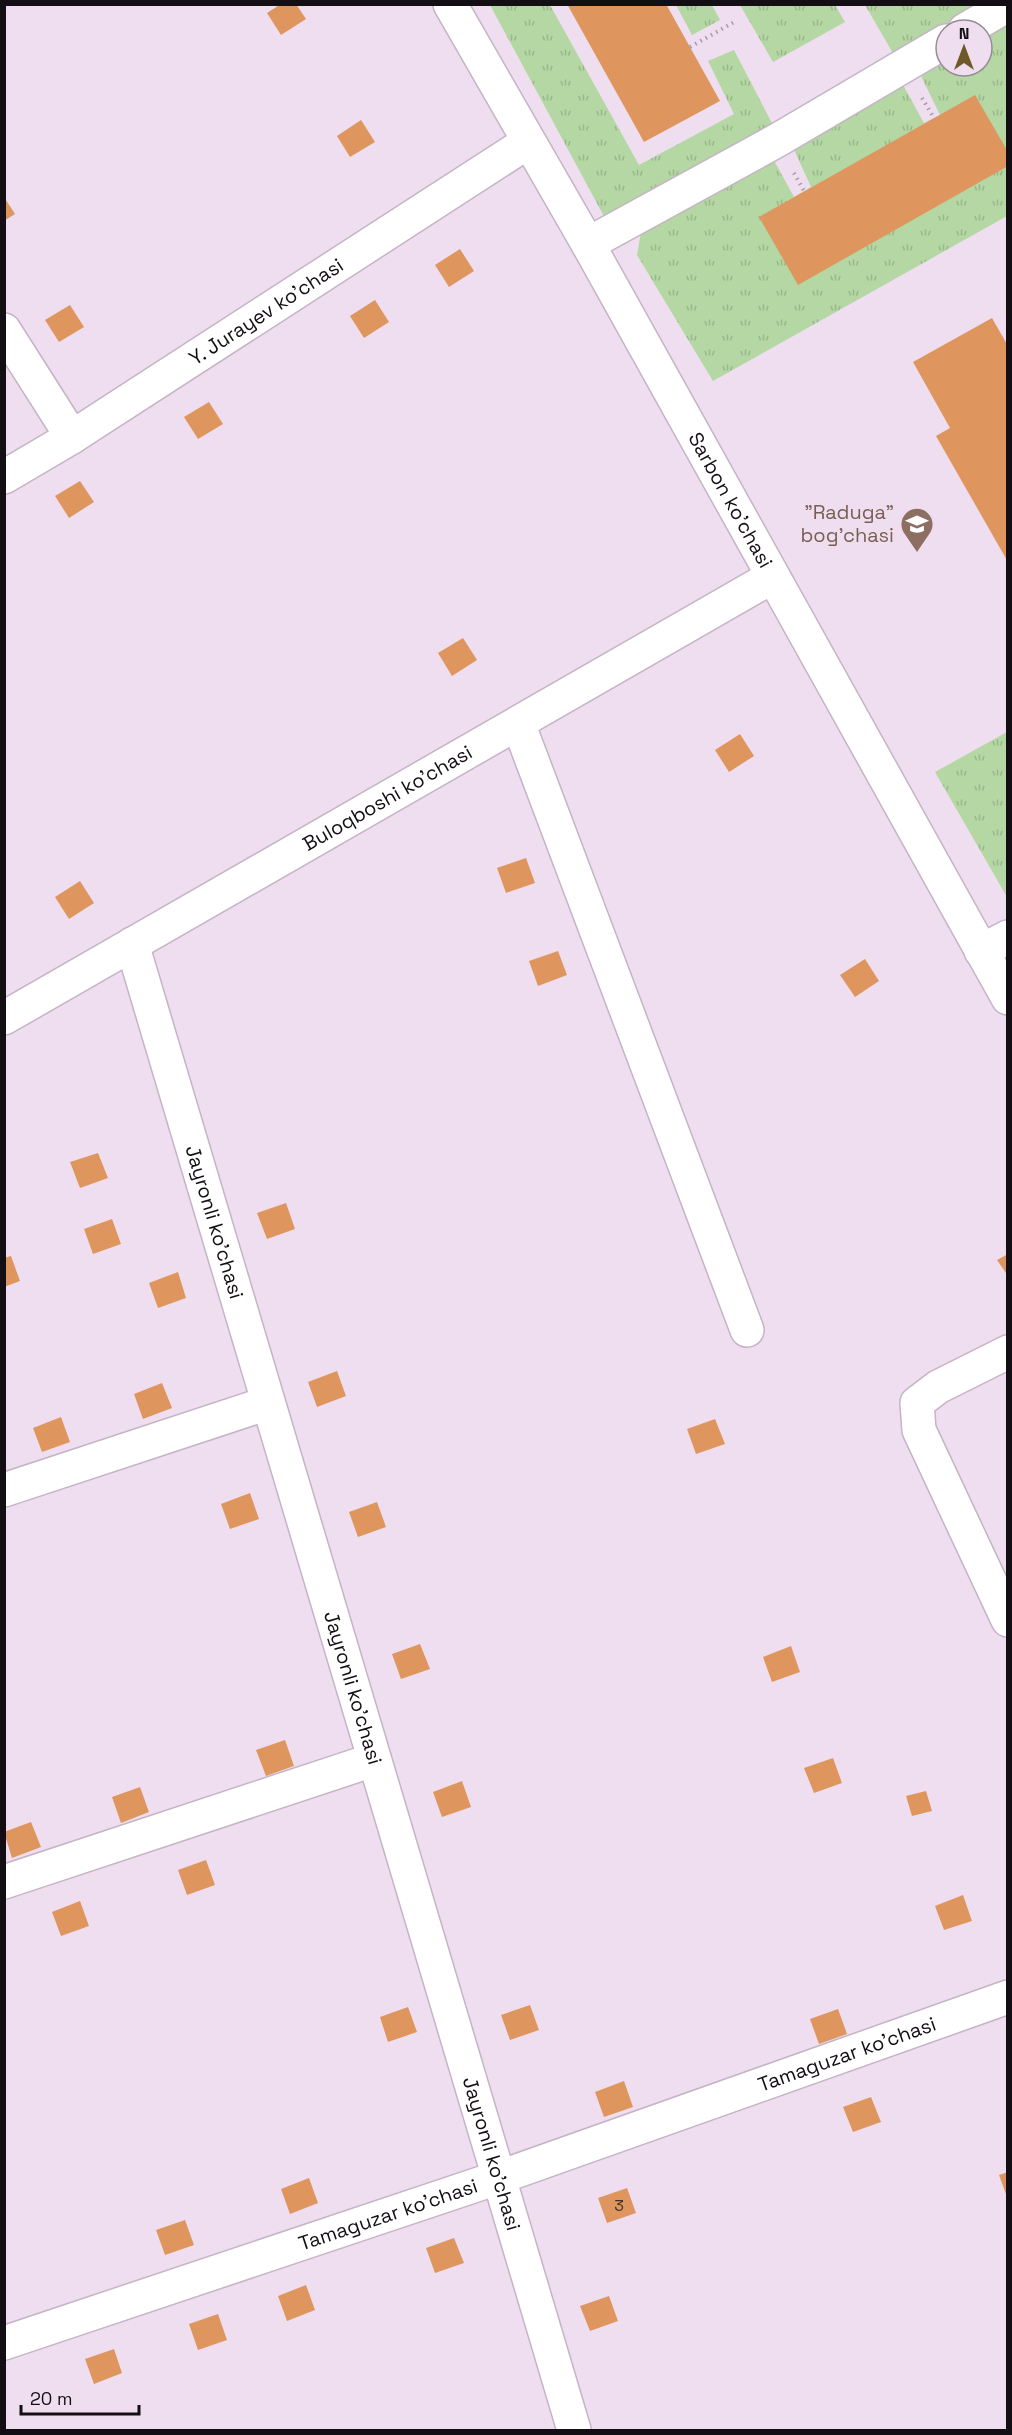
<svg xmlns="http://www.w3.org/2000/svg" width="1012" height="2435" viewBox="0 0 1012 2435" font-family="'Space Grotesk',sans-serif">
	<style>
		.grass { fill: url(#grass-tufts) }
		.building { fill: #de965e }
		.lines { fill: none; stroke-linecap: round; stroke-linejoin: round }
		.minor-casing { stroke: #c5b4c5; stroke-width: 36 }
		.path { stroke: #a99ba9; stroke-width: 4; stroke-dasharray: 1.5 4.5; stroke-linecap: butt }
		.minor { stroke: #fff; stroke-width: 33 }
		.labels { text-anchor: middle; dominant-baseline: central; stroke-width: 5; stroke-linejoin: round; paint-order: stroke }
		.number-label { font-size: 16px; fill: #463026 }
		.street-label { font-size: 20px; fill: #130e14; stroke: #efdeef }
		.education-label { font-size: 20px; fill: #785e54; stroke: #efdeef; text-anchor: end }
	</style>
	<defs>
		<pattern id="grass-tufts" width="24" height="20" patternUnits="userSpaceOnUse" patternTransform="scale(1.5)"><rect width="24" height="20" fill="#b4d7a3"/><path d="M3 7l-1-3M5 7V3M7 7l1-3M15 17l-1-3M17 17v-4M19 17l1-3" fill="none" stroke="#9ab78b"/></pattern>
	</defs>
	<rect width="100%" height="100%" fill="#efdeef"/>
	<g class="grass">
		<path d="M490,5H550L639,165L734,114L708,61L734,50L774,127L606,220Z"/>
		<path d="M676,5H712L720,20L692,35Z"/>
		<path d="M740,5H835L845,22L773,62Z"/>
		<path d="M865,5H985L894,55Z"/>
		<path d="M1007,25V216L713,381L637,255L642,226L771,155L794,197L811,187L791,143L903,85L924,123L940,115L920,74L946,60V66H982V39Z"/>
		<path d="M1007,732V897L935,772Z"/>
	</g>
	<g class="building">
		<path d="M281,4H296L306,19L281,35L267,13Z"/>
		<path d="M567,4H666L720,101L644,142Z"/>
		<path d="M975,95L1008,152V166L798,285L759,217Z"/>
		<path d="M361,120L375,142L350,157L337,136Z"/>
		<path d="M4,197L15,214L4,221Z"/>
		<path d="M460,249L474,271L449,287L435,265Z"/>
		<path d="M375,300L389,322L364,338L350,316Z"/>
		<path d="M70,305L84,327L59,342L45,320Z"/>
		<path d="M992,318L1008,346V562L936,436L950,428L913,362Z"/>
		<path d="M209,402L223,424L198,439L184,417Z"/>
		<path d="M80,481L94,502L69,518L55,496Z"/>
		<path d="M463,638L477,660L452,676L438,653Z"/>
		<path d="M740,734L754,756L729,772L715,750Z"/>
		<path d="M526,858L535,883L506,893L497,868Z"/>
		<path d="M80,881L94,903L69,919L55,897Z"/>
		<path d="M558,951L567,975L538,986L529,961Z"/>
		<path d="M865,959L879,981L855,997L840,975Z"/>
		<path d="M98,1153L108,1178L80,1188L70,1162Z"/>
		<path d="M286,1203L295,1229L267,1239L257,1213Z"/>
		<path d="M112,1219L121,1244L93,1254L84,1229Z"/>
		<path d="M1008,1254V1276L997,1260Z"/>
		<path d="M11,1256L20,1281L4,1287V1258Z"/>
		<path d="M178,1272L186,1298L158,1308L149,1283Z"/>
		<path d="M337,1371L346,1396L317,1407L308,1382Z"/>
		<path d="M162,1383L172,1408L143,1419L134,1394Z"/>
		<path d="M61,1417L70,1442L42,1452L33,1428Z"/>
		<path d="M715,1419L725,1444L696,1454L687,1429Z"/>
		<path d="M250,1493L259,1519L230,1529L221,1504Z"/>
		<path d="M377,1502L386,1527L358,1537L349,1512Z"/>
		<path d="M420,1644L430,1669L401,1679L392,1654Z"/>
		<path d="M791,1646L800,1672L772,1682L763,1657Z"/>
		<path d="M285,1740L294,1766L266,1776L256,1750Z"/>
		<path d="M833,1758L842,1783L814,1793L804,1768Z"/>
		<path d="M462,1781L471,1807L442,1817L433,1792Z"/>
		<path d="M140,1787L149,1812L121,1823L112,1797Z"/>
		<path d="M926,1791L932,1811L912,1816L906,1796Z"/>
		<path d="M31,1822L41,1847L12,1858L4,1832Z"/>
		<path d="M206,1860L215,1885L187,1895L178,1870Z"/>
		<path d="M963,1895L972,1921L944,1930L935,1906Z"/>
		<path d="M80,1901L89,1926L61,1936L52,1912Z"/>
		<path d="M530,2005L539,2030L510,2040L501,2015Z"/>
		<path d="M408,2007L417,2032L388,2042L380,2017Z"/>
		<path d="M838,2009L847,2034L819,2044L810,2019Z"/>
		<path d="M624,2081L633,2107L604,2117L595,2092Z"/>
		<path d="M871,2097L881,2122L853,2132L843,2107Z"/>
		<path d="M1008,2172V2197H1007L999,2175Z"/>
		<path d="M309,2178L318,2203L290,2214L281,2189Z"/>
		<path d="M627,2188L636,2213L607,2223L598,2198Z"/>
		<path d="M185,2220L194,2245L165,2255L156,2230Z"/>
		<path d="M454,2238L464,2263L435,2273L426,2248Z"/>
		<path d="M306,2285L315,2310L287,2321L278,2296Z"/>
		<path d="M609,2296L618,2321L590,2331L580,2306Z"/>
		<path d="M218,2314L227,2340L198,2350L189,2324Z"/>
		<path d="M114,2349L122,2373L94,2384L85,2359Z"/>
	</g>
	<g class="lines">
		<defs>
			<g id="minor">
				<path id="s1" d="M450,4L588,244L1008,998"/>
				<path d="M965,30L1008,5"/>
				<path d="M588,244L776,141L946,41"/>
				<path d="M4,330L72,437"/>
				<path id="s2" d="M4,477L72,437L528,142"/>
				<path d="M518,723L747,1330"/>
				<path id="s3" d="M132,944L574,2430"/>
				<path d="M981,951L1008,937"/>
				<path id="s4" d="M4,1018L772,577"/>
				<path d="M1008,1352L938,1387L917,1403L919,1430L1008,1620"/>
				<path d="M4,1490L268,1403"/>
				<path d="M4,1882L373,1760"/>
				<path id="s5" d="M4,2343L500,2177L1008,1997"/>
			</g>
		</defs>
		<use href="#minor" class="minor-casing"/>
		<g class="path">
			<path d="M690,47L736,21"/>
			<path d="M922,98L934,118"/>
			<path d="M794,173L804,191"/>
		</g>
		<use href="#minor" class="minor"/>
	</g>
	<defs>
		<symbol id="school-pin" viewBox="-11 -11 22 30"><path d="M0 17L-7.5 6A9.5 9.5 0 1 1 7.5 6Z" fill="#8d6e63" stroke="#efdeef"/><path d="M0-5L7-2L0 1L-7-2ZM-4 1L0 2.5L4 1V4Q0 6-4 4Z" fill="#fff"/></symbol>
	</defs>
	<g fill-rule="evenodd">
		<use href="#school-pin" x="898" y="505" width="38" height="52"/>
	</g>
	<g class="labels">
		<g class="number-label">
			<text x="619" y="2205">3</text>
		</g>
		<g class="street-label">
			<text stroke="none"><textPath href="#s2" startOffset="310">Y. Jurayev ko'chasi</textPath></text>
			<text stroke="none"><textPath href="#s1" startOffset="570">Sarbon ko'chasi</textPath></text>
			<text stroke="none"><textPath href="#s4" startOffset="442">Buloqboshi ko'chasi</textPath></text>
			<text stroke="none"><textPath href="#s3" startOffset="290">Jayronli ko'chasi</textPath></text>
			<text stroke="none"><textPath href="#s3" startOffset="776">Jayronli ko'chasi</textPath></text>
			<text stroke="none"><textPath href="#s5" startOffset="891">Tamaguzar ko'chasi</textPath></text>
			<text stroke="none"><textPath href="#s3" startOffset="1262">Jayronli ko'chasi</textPath></text>
			<text stroke="none"><textPath href="#s5" startOffset="405">Tamaguzar ko'chasi</textPath></text>
		</g>
		<g class="education-label">
			<text x="894" y="512">"Raduga"<tspan x="894" dy="23">bog'chasi</tspan></text>
		</g>
	</g>
	<rect width="1012" height="2435" fill="none" stroke="#130e14" stroke-width="12"/>
	<g transform="translate(964 48)"><circle r="28" fill="#efdeef" stroke="#978b97" stroke-width="1.5"/>
	<path d="M0-4.5L10 22L0 15L-10 22Z" fill="#6f5929"/>
	<text y="-9" font-size="16" font-weight="bold" text-anchor="middle" fill="#130e14">N</text>
	</g>
	<path d="M21 2405v9h118v-9" fill="none" stroke="#130e14" stroke-width="3"/>
	<text x="30" y="2405" font-size="18" fill="#130e14" stroke="#efdeef" stroke-width="4.5" paint-order="stroke">20 m</text>
</svg>
